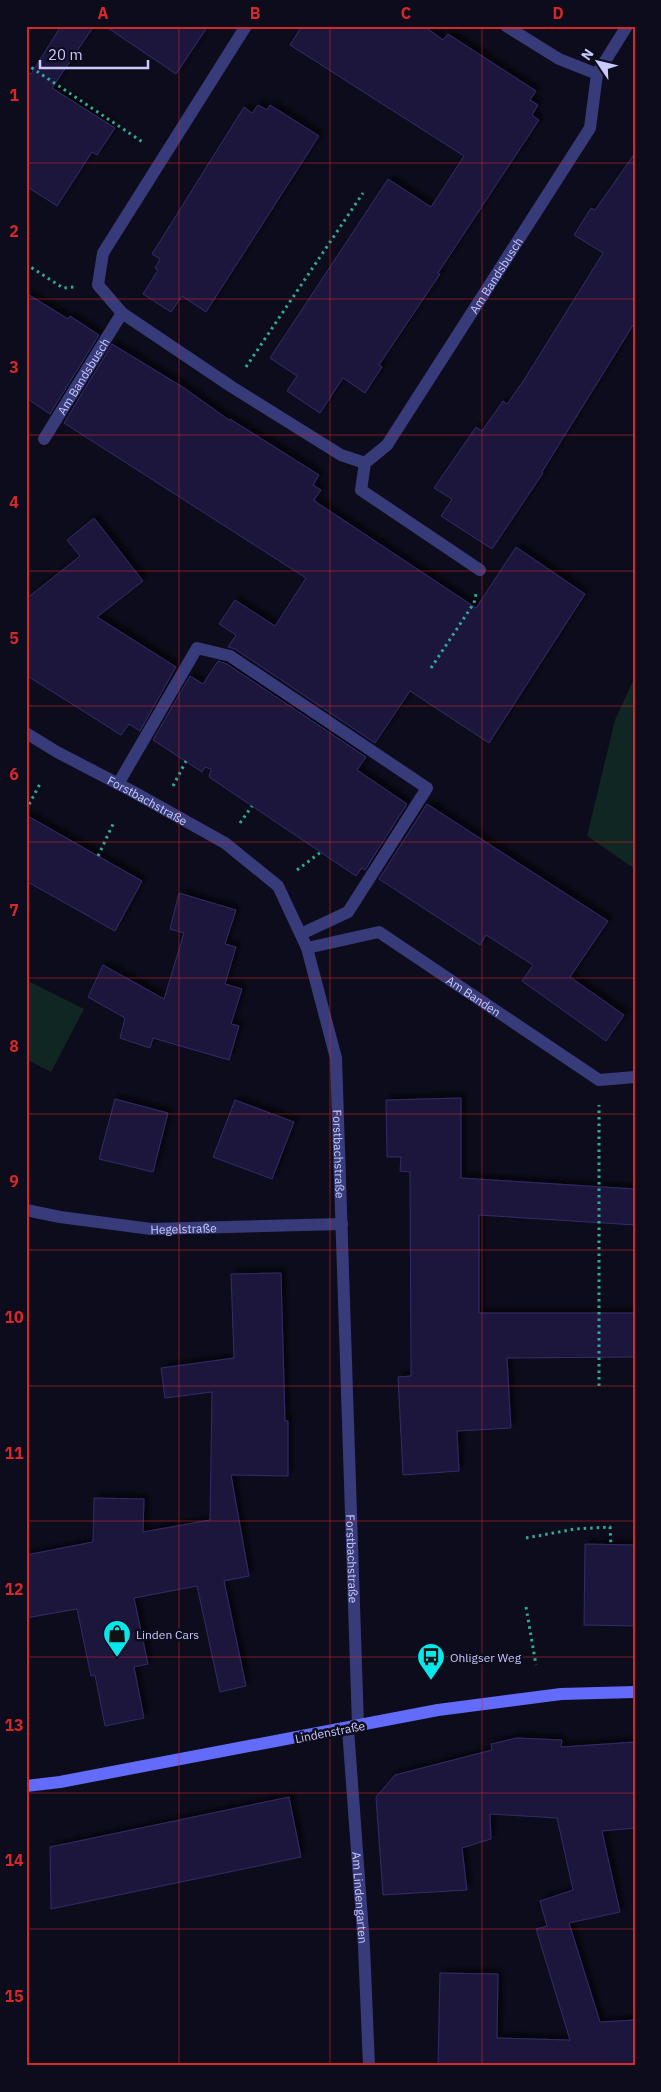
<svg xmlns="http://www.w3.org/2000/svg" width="661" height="2092" viewBox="0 0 661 2092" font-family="'IBM Plex Sans',sans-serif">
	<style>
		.green { fill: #0f2623 }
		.building { fill: #1d193d; stroke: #322b68; filter: url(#shadow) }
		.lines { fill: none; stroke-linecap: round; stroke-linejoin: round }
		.path { stroke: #30aa98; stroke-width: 3; stroke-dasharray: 2.5 4; stroke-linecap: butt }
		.lane { stroke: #383b7a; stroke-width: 12 }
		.street { stroke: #383b7a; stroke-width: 12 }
		.secondary { stroke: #636cfa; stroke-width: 12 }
		.grid { fill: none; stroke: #d62828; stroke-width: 1; stroke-opacity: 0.55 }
		.labels { text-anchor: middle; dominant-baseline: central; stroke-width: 5; stroke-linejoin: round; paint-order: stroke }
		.street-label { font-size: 12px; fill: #cac9fd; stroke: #0d0c1c }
		.poi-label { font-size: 12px; fill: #cac9fd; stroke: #0d0c1c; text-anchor: start }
		.neatline { fill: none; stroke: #d62828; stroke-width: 2 }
		.grid-label { font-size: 16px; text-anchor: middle; font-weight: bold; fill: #d62828 }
	</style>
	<defs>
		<filter id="shadow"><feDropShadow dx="4.5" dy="-4.5" stdDeviation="2.5" flood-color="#0009"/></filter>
	</defs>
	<rect width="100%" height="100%" fill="#0d0c1c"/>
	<g class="green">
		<path d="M635,677V869L587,836L615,720Z"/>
		<path d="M26,980L84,1009L51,1072L26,1059Z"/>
	</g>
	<g class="building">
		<path d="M61,26H94L52,88L115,128L97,155L92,152L57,206L26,186V71L31,74Z"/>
		<path d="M105,26H208L176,74Z"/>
		<path d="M302,26H424L443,40L448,34L536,91L530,100L538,105L532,115L539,120L438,273L440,274L379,365L382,367L365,393L343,378L320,413L287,391L297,376L270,358L388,179L431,207L464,156L290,45Z"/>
		<path d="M258,105L267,110L270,105L319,136L206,312L182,296L171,312L143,294L158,270L155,268L160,259L152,254L244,107L252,113Z"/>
		<path d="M635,153V322L542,472L543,473L492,549L441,516L452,499L434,488L476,427L482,431L503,401L507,404L524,380L603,253L574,235L591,208L595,210Z"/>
		<path d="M26,293L68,319L70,316L99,335L50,414L26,398Z"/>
		<path d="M112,344L184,388L229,420L230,419L319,475L313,485L321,490L314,500L319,504L476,608L516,547L585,594L489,743L410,691L375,743L235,649L228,647L236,635L219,624L235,600L275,626L306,578L64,423Z"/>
		<path d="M94,518L143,581L97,617L176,667L140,731L129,724L121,735L26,675V599L80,556L67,540Z"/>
		<path d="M218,661L227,664L366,757L357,770L407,804L365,870L362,868L356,876L209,777L211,769L205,767L202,772L153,740L190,676L203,684Z"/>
		<path d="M427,804L608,921L570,977L624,1015L606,1041L522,981L533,965L486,935L480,945L379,879Z"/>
		<path d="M26,815L142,881L115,931L26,881Z"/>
		<path d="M179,893L236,910L225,944L236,947L225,984L242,989L231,1024L239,1026L229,1060L153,1038L150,1048L120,1038L125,1018L88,997L103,965L164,999L184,933L170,929Z"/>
		<path d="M461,1098V1178L635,1189V1225L479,1215V1313H635V1357L507,1358L511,1428L457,1431L459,1471L403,1475L398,1377L411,1376L410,1172L400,1171L401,1157H387L386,1100Z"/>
		<path d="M115,1099L168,1113L153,1172L99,1159Z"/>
		<path d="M235,1100L294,1122L272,1179L213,1157Z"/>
		<path d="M281,1273L285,1421H288V1476L231,1475L249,1576L224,1581L246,1686L220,1692L197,1586L134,1598L148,1664L134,1667L144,1718L105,1726L95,1675L91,1676L77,1609L26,1618V1555L93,1542L94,1498L144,1499L143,1532L210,1520L212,1392L165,1398L161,1368L234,1358L231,1274Z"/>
		<path d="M585,1544L635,1545V1626L584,1625Z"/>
		<path d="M517,1738L562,1740L561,1747L635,1742V1828L602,1831L620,1912L569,1923L600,2022L635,2020V2066H438L440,1973L498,1974L497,2038L570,2040L536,1929L547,1926L540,1901L573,1890L557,1818L490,1814L491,1839L462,1848L467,1890L383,1895L376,1797L395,1775L492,1750L491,1744Z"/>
		<path d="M289,1797L301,1857L51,1909L50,1847Z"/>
	</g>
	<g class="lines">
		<g class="path">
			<path d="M26,64L144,143"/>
			<path d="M26,264L63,288L74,287"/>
			<path d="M246,367L363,193"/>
			<path d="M431,668L474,603L476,594"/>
			<path d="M173,786L186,761"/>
			<path d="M26,810L41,782"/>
			<path d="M240,823L252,806"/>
			<path d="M98,856L114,822"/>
			<path d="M297,870L321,852"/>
			<path d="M599,1386V1105"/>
			<path d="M526,1538L575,1529L610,1527L611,1545"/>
			<path d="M526,1607L536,1665"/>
		</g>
		<path class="lane" d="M118,784L197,648L230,656L427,788L348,912L301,934"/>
		<g class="street">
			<path id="s1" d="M246,26L103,253L98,285L122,313L232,387L341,455L365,463L387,445L590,128L597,74L627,26"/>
			<path d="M506,26L559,59L597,74"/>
			<path id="s2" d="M44,439L122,313"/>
			<path d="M365,463L361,490L480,570"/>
			<path id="s3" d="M26,733L57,752L130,790L225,843L278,886L307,948L336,1058L358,1726"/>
			<path id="s4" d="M307,948L379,932L599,1080L635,1077"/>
			<path id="s5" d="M26,1210L60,1217L151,1229L342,1224"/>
			<path id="s6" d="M348,1729L364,1946L369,2066"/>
		</g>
		<path class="secondary" d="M26,1786L60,1782L438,1710L561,1694L635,1692"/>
	</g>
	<path class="grid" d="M179,26V2066M330,26V2066M482,26V2066M26,163H635M26,299H635M26,435H635M26,571H635M26,706H635M26,842H635M26,978H635M26,1114H635M26,1250H635M26,1386H635M26,1521H635M26,1657H635M26,1793H635M26,1929H635"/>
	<defs>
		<symbol id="shop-pin" viewBox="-11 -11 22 30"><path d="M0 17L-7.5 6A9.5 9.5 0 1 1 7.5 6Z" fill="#07e8eb" stroke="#0d0c1c"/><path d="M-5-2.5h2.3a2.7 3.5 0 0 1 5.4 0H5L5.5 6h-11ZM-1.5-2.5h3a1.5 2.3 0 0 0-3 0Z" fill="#111"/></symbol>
		<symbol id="bus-pin" viewBox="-11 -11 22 30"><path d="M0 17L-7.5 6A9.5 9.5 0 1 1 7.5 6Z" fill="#07e8eb" stroke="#0d0c1c"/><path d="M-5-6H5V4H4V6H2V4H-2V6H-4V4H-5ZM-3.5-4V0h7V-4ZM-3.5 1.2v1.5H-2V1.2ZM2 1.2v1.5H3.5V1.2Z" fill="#111"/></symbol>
	</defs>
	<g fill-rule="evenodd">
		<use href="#shop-pin" x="101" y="1618" width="32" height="43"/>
		<use href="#bus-pin" x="415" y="1641" width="32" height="43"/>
	</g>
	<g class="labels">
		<g class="street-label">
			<text stroke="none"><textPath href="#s1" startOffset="854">Am Bandsbusch</textPath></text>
			<text stroke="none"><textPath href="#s2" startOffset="74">Am Bandsbusch</textPath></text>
			<text stroke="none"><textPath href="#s3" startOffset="139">Forstbachstraße</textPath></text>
			<text stroke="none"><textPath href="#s4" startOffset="188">Am Banden</textPath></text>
			<text stroke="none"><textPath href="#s3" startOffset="574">Forstbachstraße</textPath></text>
			<text stroke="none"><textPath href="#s5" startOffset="159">Hegelstraße</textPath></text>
			<text stroke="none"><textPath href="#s3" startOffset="979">Forstbachstraße</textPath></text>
			<text transform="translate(330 1732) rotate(-11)">Lindenstraße</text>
			<text stroke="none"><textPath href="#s6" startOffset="169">Am Lindengarten</textPath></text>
		</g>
		<g class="poi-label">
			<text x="136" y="1634">Linden Cars</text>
			<text x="450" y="1657">Ohligser Weg</text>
		</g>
	</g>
	<rect width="661" height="2092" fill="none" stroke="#0d0c1c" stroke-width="55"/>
	<g transform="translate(598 62) rotate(305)" stroke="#0d0c1c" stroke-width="4" paint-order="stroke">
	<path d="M0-4L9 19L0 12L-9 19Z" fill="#cac9fd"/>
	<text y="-8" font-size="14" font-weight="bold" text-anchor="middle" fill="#cac9fd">N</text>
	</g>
	<path d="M40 60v8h108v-8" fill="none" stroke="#cac9fd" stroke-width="2.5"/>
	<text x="48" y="60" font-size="15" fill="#cac9fd" stroke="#0d0c1c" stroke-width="4" paint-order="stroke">20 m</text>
	<rect x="28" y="28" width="606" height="2036" class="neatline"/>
	<g class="grid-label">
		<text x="103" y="19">A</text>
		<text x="255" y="19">B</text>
		<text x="406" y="19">C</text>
		<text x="558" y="19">D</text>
		<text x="14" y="101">1</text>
		<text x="14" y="237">2</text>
		<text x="14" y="373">3</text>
		<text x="14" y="508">4</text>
		<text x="14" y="644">5</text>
		<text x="14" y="780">6</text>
		<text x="14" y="916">7</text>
		<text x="14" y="1052">8</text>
		<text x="14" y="1187">9</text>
		<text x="14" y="1323">10</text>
		<text x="14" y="1459">11</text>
		<text x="14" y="1595">12</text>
		<text x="14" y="1731">13</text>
		<text x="14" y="1866">14</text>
		<text x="14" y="2002">15</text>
	</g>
</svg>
